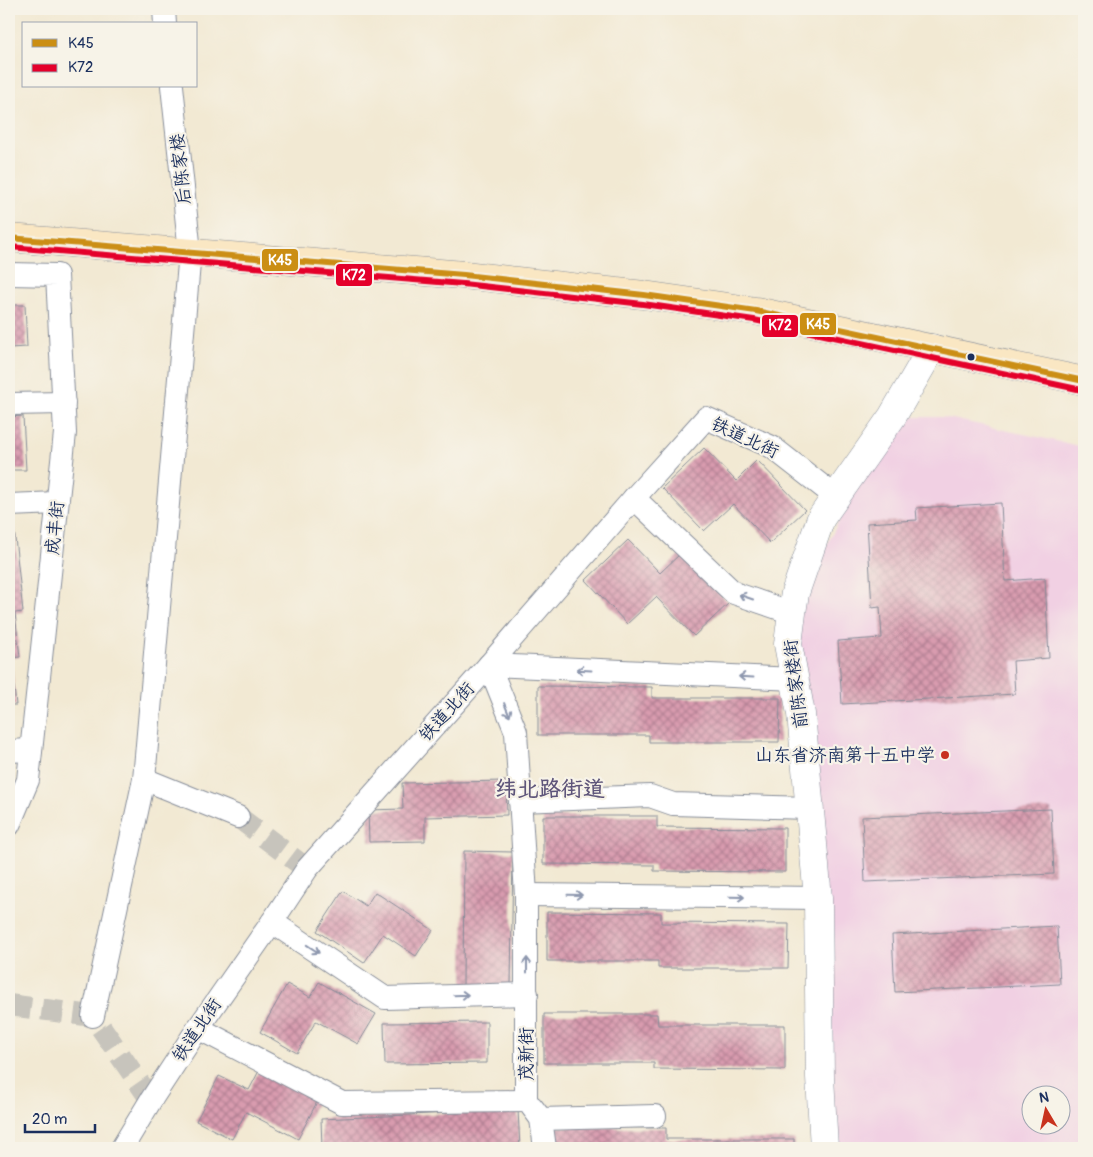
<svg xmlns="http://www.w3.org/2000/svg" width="1093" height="1157" viewBox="0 0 1093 1157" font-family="Pangolin,'LXGW WenKai TC',sans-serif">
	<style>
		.built { fill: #f1d0e3; fill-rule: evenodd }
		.building { fill: url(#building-cross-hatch) }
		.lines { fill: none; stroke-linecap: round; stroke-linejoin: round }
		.minor-tunnel { stroke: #c7c4bc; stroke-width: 22; stroke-dasharray: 22 11; stroke-linecap: butt }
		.minor-casing { stroke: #868c98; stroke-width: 24 }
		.tertiary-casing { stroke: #868c98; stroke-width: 29 }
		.secondary-casing { stroke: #868c98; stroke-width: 29 }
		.minor { stroke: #fff; stroke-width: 22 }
		.tertiary { stroke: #fff; stroke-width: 28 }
		.secondary { stroke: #fae7c3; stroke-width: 28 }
		.bus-1-casing { stroke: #f7f3e8; stroke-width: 10 }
		.bus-2-casing { stroke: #f7f3e8; stroke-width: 10 }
		.bus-1 { stroke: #cb8e13; stroke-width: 6 }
		.bus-2 { stroke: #e4002b; stroke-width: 6 }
		.oneway { stroke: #8d97ae }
		.bus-dot { fill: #1b2f5e; stroke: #f7f3e8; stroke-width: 2 }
		.poi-dot { fill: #c8321e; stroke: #f7f3e8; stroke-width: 2 }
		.labels { text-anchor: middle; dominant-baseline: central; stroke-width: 4.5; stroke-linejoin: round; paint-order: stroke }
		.street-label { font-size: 18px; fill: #1b2f5e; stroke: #f7f3e8 }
		.poi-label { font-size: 18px; fill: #1b2f5e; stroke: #f7f3e8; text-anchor: end }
		.district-label { font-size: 22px; font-weight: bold; fill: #5e557a; stroke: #f7f3e8 }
		.line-badge { stroke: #f7f3e8; stroke-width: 2 }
		.badge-label { font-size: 14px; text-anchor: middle; font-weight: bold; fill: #fff }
	</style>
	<defs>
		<pattern id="building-cross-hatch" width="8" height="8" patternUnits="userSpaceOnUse" patternTransform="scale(1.25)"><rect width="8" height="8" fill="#d99baf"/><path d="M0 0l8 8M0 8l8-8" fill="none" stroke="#af7f92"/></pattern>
	</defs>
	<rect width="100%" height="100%" fill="#f7f3e8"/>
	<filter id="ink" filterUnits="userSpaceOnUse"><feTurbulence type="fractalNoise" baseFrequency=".02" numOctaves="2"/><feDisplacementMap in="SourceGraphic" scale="10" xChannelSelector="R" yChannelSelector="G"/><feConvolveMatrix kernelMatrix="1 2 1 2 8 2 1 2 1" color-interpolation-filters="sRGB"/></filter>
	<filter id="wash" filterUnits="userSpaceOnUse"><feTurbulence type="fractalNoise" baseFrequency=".0096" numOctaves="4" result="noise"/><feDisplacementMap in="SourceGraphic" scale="20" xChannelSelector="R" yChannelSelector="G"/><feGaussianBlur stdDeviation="1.12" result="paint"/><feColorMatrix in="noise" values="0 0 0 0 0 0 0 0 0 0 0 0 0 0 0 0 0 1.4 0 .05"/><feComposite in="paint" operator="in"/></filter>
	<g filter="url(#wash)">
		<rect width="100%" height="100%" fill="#f2e9d3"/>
		<path class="built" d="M892,417H943L1084,447V1148H831L792,613ZM1030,1094H1060V1124H1030Z"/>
		<g id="blocks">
			<g class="building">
				<path d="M9,305H25L27,347L9,348Z"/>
				<path d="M23,416L26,470H9V417Z"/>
				<path d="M704,448L736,481L757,460L805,510L770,543L733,504L704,531L662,488Z"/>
				<path d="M1001,503L1005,581L1045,578L1049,658L1013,661L1015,694L842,704L838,641L882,638L880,607L872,608L867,523L917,520L916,508Z"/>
				<path d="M13,519L23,612L15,613L20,657L11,658L16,705H9V520Z"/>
				<path d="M628,540L660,573L681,553L729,603L694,636L656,597L627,624L586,580Z"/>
				<path d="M538,686L652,687V698H780L779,742H649V735H538Z"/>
				<path d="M506,781L507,815L425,817V841L369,842L368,810L403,809L402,783Z"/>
				<path d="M1051,809L1054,874L865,882L862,817Z"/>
				<path d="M543,816H657V827L785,828V872L654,871V865L543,864Z"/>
				<path d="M464,851L513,852L511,985H463Z"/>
				<path d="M343,891L366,906L375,892L433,930L416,956L383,934L364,963L317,931Z"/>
				<path d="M547,912L661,913V923L789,924L788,968H658V961H547Z"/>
				<path d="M1057,926L1060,984L895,992L892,935Z"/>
				<path d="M319,982L376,1014L358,1044L316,1021L297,1053L260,1032L287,984L310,997Z"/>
				<path d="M544,1014H657L658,1025H785V1070L654,1069V1063H544Z"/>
				<path d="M487,1022V1063L385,1064L384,1023Z"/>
				<path d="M261,1067L320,1096L298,1139L246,1112L232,1139L196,1121L219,1076L249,1090Z"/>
				<path d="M518,1110L520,1148H322L321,1119Z"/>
				<path d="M552,1127L666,1128V1139H794V1148H552Z"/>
			</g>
		</g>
	</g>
	<g filter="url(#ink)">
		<use href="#blocks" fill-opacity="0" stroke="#868c98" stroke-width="1"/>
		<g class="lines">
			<g class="minor-tunnel">
				<path d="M238,817L307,869"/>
				<path d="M9,1005L93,1016L151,1100"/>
			</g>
			<defs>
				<g id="minor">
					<path d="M164,9L165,24"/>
					<path d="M9,274L57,275L65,433L28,780L9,825"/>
					<path d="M9,404L64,403"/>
					<path d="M634,498L734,593L792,613"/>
					<path d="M9,505L57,503"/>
					<path d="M9,751L31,750"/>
					<path d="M144,779L238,817"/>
					<path d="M520,801L650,796L673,804L809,808"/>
					<path d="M526,895L818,898"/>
					<path d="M272,922L385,998L527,994"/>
					<path d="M93,1016L144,779L190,252L172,86"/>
					<path d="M198,1028L342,1103L526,1101"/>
					<path d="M526,1101V895L516,732L489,665L795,679"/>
					<path d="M532,1107L541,1119L545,1148"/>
					<path d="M541,1119L655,1116"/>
					<path d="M122,1148L151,1100L198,1028L272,922L307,869L489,665L634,498L706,418L772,447L836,497"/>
				</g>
				<path id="tertiary" d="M824,1148L820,1077L818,898L801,714L788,644L792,613L795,593L821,518L892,417L932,348"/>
				<path id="secondary" d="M9,238L464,275L644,295L756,311L1084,381"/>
			</defs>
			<use href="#minor" class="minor-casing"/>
			<use href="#tertiary" class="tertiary-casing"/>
			<use href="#secondary" class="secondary-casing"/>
			<use href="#minor" class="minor"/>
			<use href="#tertiary" class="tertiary"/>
			<use href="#secondary" class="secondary"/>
			<defs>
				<path id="bus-1" d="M9,238L464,275L644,295L756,311L1084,381"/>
				<path id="bus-2" d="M9,247L463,284L643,304L754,320L1082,390"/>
			</defs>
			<use href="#bus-1" class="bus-1-casing"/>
			<use href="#bus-2" class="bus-2-casing"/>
			<use href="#bus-1" class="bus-1"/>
			<use href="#bus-2" class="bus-2"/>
		</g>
		<defs><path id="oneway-shaft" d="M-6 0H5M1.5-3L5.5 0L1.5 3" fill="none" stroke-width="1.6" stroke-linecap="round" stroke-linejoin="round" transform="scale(1.25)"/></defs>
		<g class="oneway">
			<use href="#oneway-shaft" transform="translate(746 597) rotate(-161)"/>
			<use href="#oneway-shaft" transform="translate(584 670) rotate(-177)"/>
			<use href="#oneway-shaft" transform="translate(746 677) rotate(-177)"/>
			<use href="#oneway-shaft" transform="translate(507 710) rotate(67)"/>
			<use href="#oneway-shaft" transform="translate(575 895) rotate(1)"/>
			<use href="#oneway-shaft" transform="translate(737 897) rotate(1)"/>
			<use href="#oneway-shaft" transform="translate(313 949) rotate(34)"/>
			<use href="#oneway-shaft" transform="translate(527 965) rotate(-90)"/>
			<use href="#oneway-shaft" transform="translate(461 995) rotate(-2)"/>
		</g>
	</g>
	<circle class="bus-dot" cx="971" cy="357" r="4.5"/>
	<circle class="poi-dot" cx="945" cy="755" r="5"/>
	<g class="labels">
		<g class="street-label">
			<text transform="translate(181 169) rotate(-96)">后陈家楼</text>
			<text transform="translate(745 438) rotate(25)">铁道北街</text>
			<text transform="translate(55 528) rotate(-84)">成丰街</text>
			<text transform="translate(796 684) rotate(-97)">前陈家楼街</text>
			<text transform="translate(447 712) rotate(-48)">铁道北街</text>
			<text transform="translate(197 1030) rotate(-56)">铁道北街</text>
			<text transform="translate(526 1054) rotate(-90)">茂新街</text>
		</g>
		<g class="poi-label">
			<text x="935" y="755">山东省济南第十五中学</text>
		</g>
		<g class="district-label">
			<text x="550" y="789">纬北路街道</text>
		</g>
	</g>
	<g class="line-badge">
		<rect x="261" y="248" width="38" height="24" rx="5" fill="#cb8e13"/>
		<rect x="335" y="263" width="38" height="24" rx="5" fill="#e4002b"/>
		<rect x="799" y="312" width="38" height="24" rx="5" fill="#cb8e13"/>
		<rect x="761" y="314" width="38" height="24" rx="5" fill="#e4002b"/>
	</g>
	<g class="badge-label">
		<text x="280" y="265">K45</text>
		<text x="354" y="280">K72</text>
		<text x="818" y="329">K45</text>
		<text x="780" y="330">K72</text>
	</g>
	<rect width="1093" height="1157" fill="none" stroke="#f7f3e8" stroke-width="30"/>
	<rect x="22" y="22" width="175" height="65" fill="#f7f3e8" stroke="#9fa5b1"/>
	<rect x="32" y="39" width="25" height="8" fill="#cb8e13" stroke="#9fa5b1"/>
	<text x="68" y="48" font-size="15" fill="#1b2f5e">K45</text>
	<rect x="32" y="64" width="25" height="8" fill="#e4002b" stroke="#9fa5b1"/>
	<text x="68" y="72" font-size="15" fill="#1b2f5e">K72</text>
	<g transform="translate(1046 1110) rotate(351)"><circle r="24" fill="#f7f3e8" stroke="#9fa5b1"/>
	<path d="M0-4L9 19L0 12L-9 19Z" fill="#c8321e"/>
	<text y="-8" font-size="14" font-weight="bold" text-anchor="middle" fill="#1b2f5e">N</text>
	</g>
	<path d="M25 1124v8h70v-8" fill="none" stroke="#1b2f5e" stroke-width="2.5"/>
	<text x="32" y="1124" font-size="15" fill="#1b2f5e" stroke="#f7f3e8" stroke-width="4" paint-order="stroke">20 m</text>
</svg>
